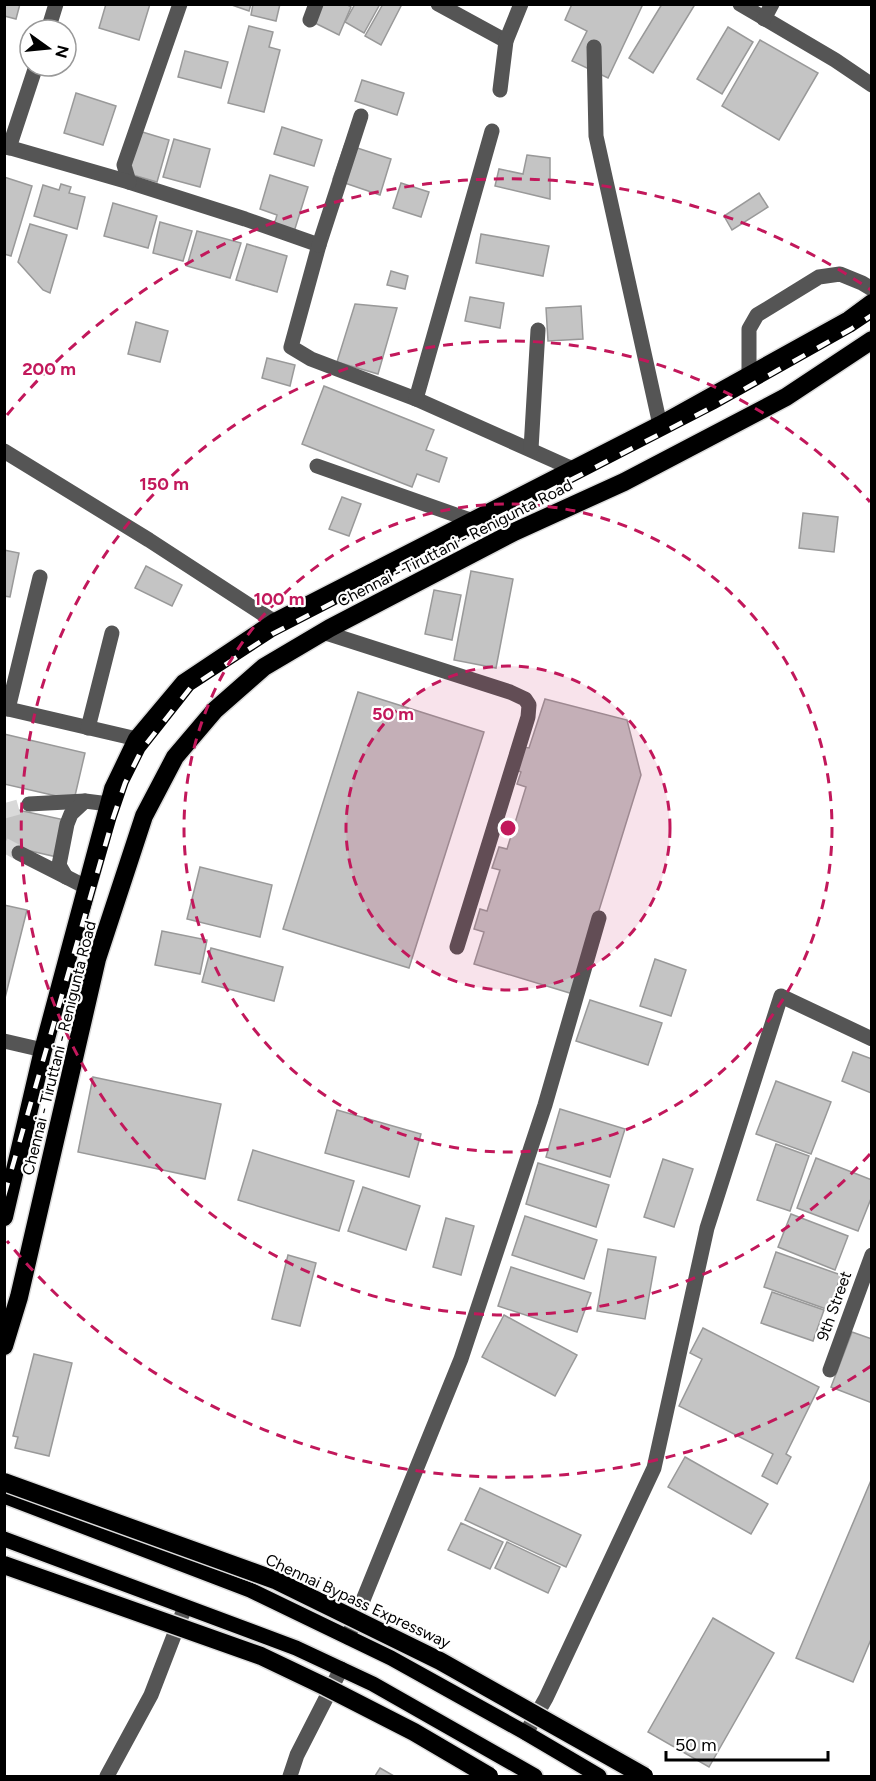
<svg xmlns="http://www.w3.org/2000/svg" width="876" height="1781" viewBox="0 0 876 1781" font-family="Figtree,sans-serif">
	<style>
		.building { fill: #c4c4c4; stroke: #999; stroke-width: 1.5 }
		.lines { fill: none; stroke-linecap: round; stroke-linejoin: round }
		.minor-tunnel { stroke: #d9d9d9; stroke-width: 15; stroke-dasharray: 15 8; stroke-linecap: butt }
		.major-casing { stroke: #dbdbdb; stroke-width: 18 }
		.highway-casing { stroke: #dbdbdb; stroke-width: 21 }
		.minor { stroke: #555; stroke-width: 15 }
		.major { stroke: #000; stroke-width: 15 }
		.highway { stroke: #000; stroke-width: 18 }
		.rail-casing { stroke: #000; stroke-width: 7 }
		.rail { stroke: #fff; stroke-width: 4.5; stroke-dasharray: 14; stroke-linecap: butt }
		.highway-bridge-casing { stroke: #dbdbdb; stroke-width: 21; stroke-linecap: butt }
		.highway-bridge { stroke: #000; stroke-width: 18 }
		.ring { fill: none; stroke: #c2185b; stroke-width: 3; stroke-dasharray: 10 8 }
		.labels { text-anchor: middle; dominant-baseline: central; stroke-width: 4.5; stroke-linejoin: round; paint-order: stroke }
		.street-label { font-size: 16px; fill: #000; stroke: #fff }
		.centre { fill: #c2185b; stroke: #fff; stroke-width: 3 }
		.ring-label { font-size: 18px; text-anchor: middle; font-weight: bold; fill: #c2185b; stroke: #fff; stroke-width: 4.5; stroke-linejoin: round; paint-order: stroke }
	</style>
	<rect width="100%" height="100%" fill="#fff"/>
	<g class="building">
		<path d="M4,4H20L16,19L4,16Z"/>
		<path d="M106,4H150L139,40L99,28Z"/>
		<path d="M229,4H251L249,11Z"/>
		<path d="M253,4H280L276,21L251,15Z"/>
		<path d="M319,4H346L351,7L339,35L313,22Z"/>
		<path d="M355,4H380L364,33L345,22Z"/>
		<path d="M383,4H398L401,6L381,45L365,36Z"/>
		<path d="M572,4H643L608,78L572,61L587,31L565,20Z"/>
		<path d="M662,4H691L694,6L653,73L629,58Z"/>
		<path d="M249,26L273,32L269,47L280,50L264,112L228,103Z"/>
		<path d="M728,27L753,42L722,94L697,79Z"/>
		<path d="M760,40L818,73L779,140L722,106Z"/>
		<path d="M185,51L228,62L221,88L178,77Z"/>
		<path d="M362,80L404,93L397,115L355,101Z"/>
		<path d="M76,93L116,106L103,145L64,133Z"/>
		<path d="M282,127L322,140L314,166L274,154Z"/>
		<path d="M139,131L169,140L157,182L126,173Z"/>
		<path d="M174,139L210,149L200,187L163,177Z"/>
		<path d="M345,144L391,159L380,195L333,179Z"/>
		<path d="M527,155L550,158V199L495,186L499,169L523,174Z"/>
		<path d="M270,175L308,187L293,235L273,229L277,215L260,209Z"/>
		<path d="M4,177L32,186L11,256L4,254Z"/>
		<path d="M401,183L429,192L421,217L393,208Z"/>
		<path d="M61,184L71,187L69,193L85,197L77,229L34,216L43,185L59,190Z"/>
		<path d="M759,193L768,207L732,230L724,216Z"/>
		<path d="M113,203L157,216L148,248L104,236Z"/>
		<path d="M160,222L192,231L183,261L153,253Z"/>
		<path d="M30,224L67,235L50,293L43,290L18,262Z"/>
		<path d="M197,231L241,243L230,278L187,266Z"/>
		<path d="M481,234L549,246L543,276L476,263Z"/>
		<path d="M247,244L287,256L277,292L236,280Z"/>
		<path d="M391,271L408,276L405,289L387,285Z"/>
		<path d="M470,297L504,303L500,328L465,321Z"/>
		<path d="M355,304L397,308L378,374L337,362Z"/>
		<path d="M581,306L583,339L548,341L546,308Z"/>
		<path d="M136,322L168,331L160,362L128,354Z"/>
		<path d="M267,358L295,365L290,386L262,378Z"/>
		<path d="M324,386L434,430L426,450L447,458L439,482L417,474L412,487L302,444Z"/>
		<path d="M342,497L361,504L349,536L329,529Z"/>
		<path d="M803,513L838,517L834,552L799,548Z"/>
		<path d="M4,550L19,553L10,597L4,596Z"/>
		<path d="M146,566L182,585L172,606L135,588Z"/>
		<path d="M471,571L513,579L496,668L454,660Z"/>
		<path d="M434,590L461,595L452,640L425,634Z"/>
		<path d="M358,692L484,732L409,968L283,929Z"/>
		<path d="M545,699L627,720L641,775L573,994L474,964L484,932L474,929L480,909L487,911L500,870L492,868L499,847L507,849L526,787L517,784L521,772L516,770L523,747L529,748Z"/>
		<path d="M4,734L85,753L74,800L4,784Z"/>
		<path d="M4,807L65,820L57,857L4,845Z"/>
		<path d="M200,867L272,885L260,937L187,919Z"/>
		<path d="M4,905L27,910L4,1002Z"/>
		<path d="M162,931L207,940L200,974L155,965Z"/>
		<path d="M211,948L283,967L274,1001L202,982Z"/>
		<path d="M655,959L686,970L671,1016L640,1006Z"/>
		<path d="M590,1000L662,1023L648,1065L576,1041Z"/>
		<path d="M853,1052L872,1059L871,1093L842,1081Z"/>
		<path d="M93,1077L221,1104L205,1179L78,1152Z"/>
		<path d="M776,1081L831,1102L811,1154L756,1134Z"/>
		<path d="M560,1109L625,1129L610,1177L546,1157Z"/>
		<path d="M337,1110L421,1134L409,1177L325,1153Z"/>
		<path d="M776,1144L809,1156L790,1211L757,1200Z"/>
		<path d="M253,1150L354,1181L339,1231L238,1200Z"/>
		<path d="M816,1158L872,1180V1196L858,1231L797,1208Z"/>
		<path d="M663,1159L693,1169L674,1227L644,1217Z"/>
		<path d="M538,1163L609,1185L596,1227L526,1204Z"/>
		<path d="M363,1187L420,1206L406,1250L348,1231Z"/>
		<path d="M791,1214L848,1236L835,1270L778,1247Z"/>
		<path d="M525,1216L597,1240L584,1279L512,1255Z"/>
		<path d="M446,1218L474,1226L461,1275L433,1267Z"/>
		<path d="M608,1249L656,1257L645,1319L597,1311Z"/>
		<path d="M776,1252L841,1275L829,1310L764,1287Z"/>
		<path d="M288,1255L316,1263L300,1326L272,1319Z"/>
		<path d="M511,1267L591,1293L577,1332L498,1306Z"/>
		<path d="M772,1292L824,1310L813,1341L761,1323Z"/>
		<path d="M504,1315L577,1355L555,1396L482,1357Z"/>
		<path d="M703,1328L819,1387L786,1454L791,1457L777,1484L762,1476L773,1454L679,1406L702,1359L690,1353Z"/>
		<path d="M852,1332L872,1339V1403L831,1387Z"/>
		<path d="M34,1354L72,1363L49,1456L15,1448L18,1437L13,1436Z"/>
		<path d="M685,1457L768,1504L751,1534L668,1487Z"/>
		<path d="M872,1478V1637L853,1682L796,1658Z"/>
		<path d="M480,1488L581,1535L566,1567L465,1520Z"/>
		<path d="M461,1523L503,1542L490,1569L448,1550Z"/>
		<path d="M507,1542L560,1567L548,1593L495,1568Z"/>
		<path d="M713,1618L774,1653L709,1767L648,1732Z"/>
		<path d="M380,1768L394,1776H375Z"/>
	</g>
	<g class="lines">
		<g class="minor-tunnel">
			<path d="M4,811L29,804"/>
			<path d="M4,845L19,853"/>
		</g>
		<defs>
			<g id="major">
				<path d="M4,1496L250,1590L391,1658L526,1733L599,1776"/>
				<path d="M4,1539L296,1648L373,1684L535,1776"/>
			</g>
			<g id="highway">
				<path d="M4,1217L43,1050L113,789L137,739L184,683L275,622L660,425L849,320L872,303"/>
				<path d="M4,1346L19,1297L97,959L144,816L175,757L215,710L264,667L330,628L514,532L624,482L786,397L872,340"/>
			</g>
		</defs>
		<use href="#major" class="major-casing"/>
		<use href="#highway" class="highway-casing"/>
		<g class="minor">
			<path d="M180,4L124,165L129,182L245,219L319,245L291,347L311,359L416,399L573,469"/>
			<path d="M438,4L506,41"/>
			<path d="M740,4L835,60L872,85"/>
			<path d="M764,19L772,4"/>
			<path d="M310,20L316,4"/>
			<path d="M48,30L56,4"/>
			<path d="M594,47L596,136L660,425"/>
			<path d="M500,90L506,41L521,4"/>
			<path d="M4,146L129,182"/>
			<path d="M9,148L36,66"/>
			<path d="M319,245L361,116"/>
			<path d="M749,376V329L757,315L819,277L840,274L862,283L872,289"/>
			<path d="M416,399L492,131"/>
			<path d="M531,449L538,330"/>
			<path d="M4,451L149,540L275,622"/>
			<path d="M317,466L473,521"/>
			<path d="M323,632L510,692L525,699L529,705L528,717L457,947"/>
			<path d="M4,708L137,739"/>
			<path d="M8,709L40,577"/>
			<path d="M88,728L112,633"/>
			<path d="M29,804L85,801L109,804"/>
			<path d="M19,853L86,887"/>
			<path d="M66,877L59,865L67,824L71,814L85,801"/>
			<path d="M4,1041L43,1050"/>
			<path d="M830,1370L872,1255"/>
			<path d="M348,1637L461,1359L545,1105L599,918"/>
			<path d="M526,1733L546,1698L654,1468L707,1228L781,996L872,1039"/>
			<path d="M107,1776L151,1695L185,1607"/>
			<path d="M290,1776L297,1755L341,1669"/>
		</g>
		<use href="#major" class="major"/>
		<use href="#highway" class="highway"/>
		<defs>
			<path id="rail" d="M4,1196L113,818L125,783L142,749L191,687L272,634L714,406L851,329L872,315"/>
		</defs>
		<use href="#rail" class="rail-casing"/>
		<use href="#rail" class="rail"/>
		<defs>
			<g id="highway-bridge">
				<path d="M4,1482L275,1580L440,1661L644,1776"/>
				<path d="M4,1565L261,1656L326,1687L414,1732L489,1776"/>
			</g>
		</defs>
		<use href="#highway-bridge" class="highway-bridge-casing"/>
		<use href="#highway-bridge" class="highway-bridge"/>
	</g>
	<circle cx="508" cy="828" r="162" fill="#c2185b" fill-opacity=".12"/>
	<g class="ring">
		<circle cx="508" cy="828" r="162"/>
		<circle cx="508" cy="828" r="324"/>
		<path d="M870 1154A487 487 0 1 1 870 502"/>
		<path d="M871 1366A649 649 0 0 1 7 1241M7 415A649 649 0 0 1 871 290"/>
	</g>
	<g class="labels">
		<g class="street-label">
			<text transform="translate(455 543) rotate(-27)">Chennai - Tiruttani - Renigunta Road</text>
			<text transform="translate(59 1048) rotate(-76)">Chennai - Tiruttani - Renigunta Road</text>
			<text transform="translate(834 1306) rotate(-70)">9th Street</text>
			<text transform="translate(358 1601) rotate(25)">Chennai Bypass Expressway</text>
		</g>
	</g>
	<circle cx="508" cy="828" r="9" class="centre"/>
	<g class="ring-label">
		<text x="49" y="375">200 m</text>
		<text x="164" y="490">150 m</text>
		<text x="279" y="605">100 m</text>
		<text x="393" y="720">50 m</text>
	</g>
	<rect width="876" height="1781" fill="none" stroke="#000000" stroke-width="12"/>
	<g transform="translate(48 48) rotate(105)"><circle r="28" fill="#ffffff" stroke="#999999" stroke-width="1.5"/>
	<path d="M0-4.5L10 22L0 15L-10 22Z" fill="#000000"/>
	<text y="-9" font-size="16" font-weight="bold" text-anchor="middle" fill="#000000">N</text>
	</g>
	<path d="M666 1751v9h162v-9" fill="none" stroke="#000000" stroke-width="3"/>
	<text x="675" y="1751" font-size="18" fill="#000000" stroke="#ffffff" stroke-width="4.5" paint-order="stroke">50 m</text>
</svg>
